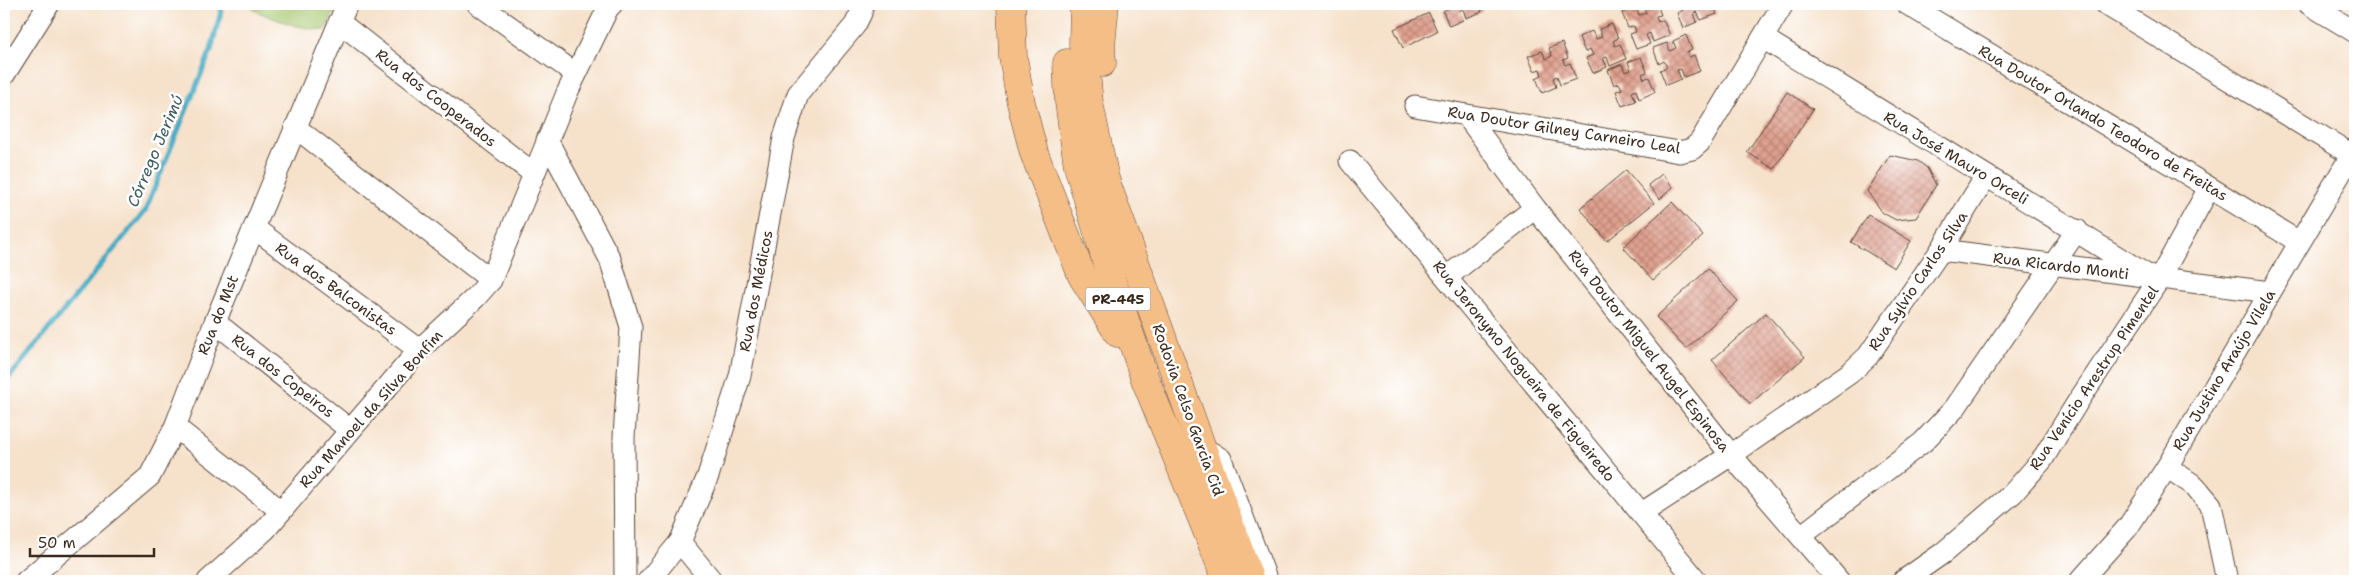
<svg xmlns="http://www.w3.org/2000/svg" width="2359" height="585" viewBox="0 0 2359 585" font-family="'Shantell Sans',sans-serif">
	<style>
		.grass { fill: #a7c870; stroke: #717947 }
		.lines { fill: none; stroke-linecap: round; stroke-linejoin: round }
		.stream { stroke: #45acc4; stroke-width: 5 }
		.building { fill: url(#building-cross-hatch) }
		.minor-casing { stroke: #574538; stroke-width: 23 }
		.highway-casing { stroke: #574538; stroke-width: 29 }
		.minor { stroke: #fff; stroke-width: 21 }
		.highway { stroke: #f6be87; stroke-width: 28 }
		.labels { text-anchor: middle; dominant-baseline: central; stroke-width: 5; stroke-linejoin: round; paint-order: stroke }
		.shield { fill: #fff; stroke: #766a62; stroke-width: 1 }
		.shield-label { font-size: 14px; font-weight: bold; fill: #3b2a1e }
		.street-label { font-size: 15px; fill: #3b2a1e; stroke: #fff }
		.water-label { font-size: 16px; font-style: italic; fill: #3f5e60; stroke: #fff }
	</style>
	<defs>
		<pattern id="building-cross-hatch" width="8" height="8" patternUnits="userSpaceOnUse" patternTransform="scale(1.25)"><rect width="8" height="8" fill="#e0a08f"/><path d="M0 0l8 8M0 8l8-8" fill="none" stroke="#b78374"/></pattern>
	</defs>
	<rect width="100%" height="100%" fill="#fff"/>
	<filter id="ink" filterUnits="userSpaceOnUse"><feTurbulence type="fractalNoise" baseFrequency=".02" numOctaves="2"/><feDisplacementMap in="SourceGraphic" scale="10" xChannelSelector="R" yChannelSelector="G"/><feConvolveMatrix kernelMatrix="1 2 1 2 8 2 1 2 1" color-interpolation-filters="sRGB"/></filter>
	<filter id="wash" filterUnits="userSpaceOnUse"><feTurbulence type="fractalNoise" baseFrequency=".0096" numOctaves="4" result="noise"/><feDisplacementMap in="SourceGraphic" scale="20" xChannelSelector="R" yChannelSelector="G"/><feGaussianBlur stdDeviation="1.12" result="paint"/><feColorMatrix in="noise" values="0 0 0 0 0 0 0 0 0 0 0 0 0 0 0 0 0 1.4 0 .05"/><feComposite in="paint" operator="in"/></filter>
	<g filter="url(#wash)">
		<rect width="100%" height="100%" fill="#f6e1ca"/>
		<path class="grass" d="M274,4H338L325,30C300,29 275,20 252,9Z"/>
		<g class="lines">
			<path class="stream" d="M4,384L145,211L211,50L223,4"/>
		</g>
		<g id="blocks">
			<g class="building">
				<path d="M1447,4H1479L1482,12L1466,18L1463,9L1459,11L1463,20L1449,26L1443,11L1449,8Z"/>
				<path d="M1645,4H1657L1661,15L1656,16L1658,22L1663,20L1670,35L1653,42L1650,33L1646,35L1650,44L1636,49L1630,34L1636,32L1634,26L1628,28L1622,13L1636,7L1639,15L1646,13L1643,5Z"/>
				<path d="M1674,4H1713L1717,14L1701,20L1697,12L1694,13L1697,22L1683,28L1677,13L1683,10L1681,4L1675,6Z"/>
				<path d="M1429,13L1437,31L1403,48L1394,29Z"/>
				<path d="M1612,24L1618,38L1613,41L1615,46L1620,44L1626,59L1610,66L1607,57L1603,58L1607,67L1593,73L1586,58L1593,55L1590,49L1585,52L1579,37L1592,31L1596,39L1602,37L1599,29Z"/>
				<path d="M1686,35L1692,50L1687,52L1689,57L1694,55L1700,71L1684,77L1681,69L1677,70L1681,79L1666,85L1660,70L1667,67L1664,61L1659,64L1653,48L1667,43L1670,51L1676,48L1673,41Z"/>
				<path d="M1562,43L1568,58L1563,60L1565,65L1570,63L1576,79L1560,85L1557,76L1553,78L1556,87L1542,93L1536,78L1542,75L1540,69L1534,71L1528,56L1542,51L1546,59L1552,56L1549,48Z"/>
				<path d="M1641,57L1647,72L1642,74L1644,79L1649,77L1655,92L1639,99L1636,90L1632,92L1636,101L1622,106L1616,91L1622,89L1619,83L1614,85L1608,70L1622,64L1625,72L1631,70L1628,62Z"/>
				<path d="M1787,92L1813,109L1774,169L1747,152Z"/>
				<path d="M1890,155L1918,161L1927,168L1936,185L1916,218L1896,220L1883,213L1867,191Z"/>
				<path d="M1626,170L1654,203L1607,241L1580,208Z"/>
				<path d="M1662,174L1673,187L1660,199L1648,185Z"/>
				<path d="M1672,202L1703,236L1653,280L1623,247Z"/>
				<path d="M1868,215L1911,241L1894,268L1851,242Z"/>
				<path d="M1708,269L1738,301L1686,349L1656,317Z"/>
				<path d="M1766,313L1805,357L1750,404L1712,360Z"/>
			</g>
		</g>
	</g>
	<g filter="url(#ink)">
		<use href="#blocks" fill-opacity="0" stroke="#574538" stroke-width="1"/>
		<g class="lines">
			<defs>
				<g id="minor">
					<path d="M478,4L576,74"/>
					<path d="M1907,4L2299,242"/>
					<path d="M2105,4L2352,155"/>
					<path d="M2309,4L2355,32"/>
					<path d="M339,22L534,174"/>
					<path d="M1763,38L2150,277"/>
					<path d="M4,75L49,4"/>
					<path d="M1415,106L1679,152L1692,149L1700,142L1783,4"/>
					<path d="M1466,115L1535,208L1731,455L1839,581"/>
					<path d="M295,127L491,280"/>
					<path d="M547,140L610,259L631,327L624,437L625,581"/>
					<path d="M1350,161L1697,581"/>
					<path d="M254,228L419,350"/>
					<path d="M1941,250L2270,292"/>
					<path d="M1447,277L1535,208"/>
					<path d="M215,322L350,430"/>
					<path d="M175,427L281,511"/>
					<path d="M1202,447L1221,459L1267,581"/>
					<path d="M2167,467L2195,486L2211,505L2227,581"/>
					<path d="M1642,513L1731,455L1850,373L1868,356L1941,250L1986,176"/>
					<path d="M1801,536L1923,442L1955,408L2077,230"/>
					<path d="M680,542L712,581"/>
					<path d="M26,581L150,476L175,427L215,322L347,4"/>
					<path d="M208,581L265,530L419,350L476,297L491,280L567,93L608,8L612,4"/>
					<path d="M648,581L680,542L708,476L740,376L784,138L798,94L855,25L861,13L863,4"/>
					<path d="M1903,581L1943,553L2013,493L2042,460L2077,403L2160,278L2209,188"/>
					<path d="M2080,581L2128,527L2167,467L2355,149"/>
				</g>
				<g id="highway">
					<path d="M1011,4L1013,57L1021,103L1034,153L1082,276L1118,333"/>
					<path d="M1084,4L1083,44L1089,103L1105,179L1250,581"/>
					<path d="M1067,63L1069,102L1078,166L1113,284L1145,379L1220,563L1225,581"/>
					<path d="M1102,63L1101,46L1105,4"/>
				</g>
			</defs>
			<use href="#minor" class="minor-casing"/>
			<use href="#highway" class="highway-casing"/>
			<use href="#minor" class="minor"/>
			<use href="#highway" class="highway"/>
		</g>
	</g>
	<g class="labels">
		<rect class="shield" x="1085.5" y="287.5" width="65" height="23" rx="4"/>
		<g class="shield-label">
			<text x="1118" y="299">PR-445</text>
		</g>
		<g class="street-label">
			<text transform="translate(436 98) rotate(38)">Rua dos Cooperados</text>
			<text transform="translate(2103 123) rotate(31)">Rua Doutor Orlando Teodoro de Freitas</text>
			<text transform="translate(1564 130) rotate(9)">Rua Doutor Gilney Carneiro Leal</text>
			<text transform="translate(1956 158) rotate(31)">Rua José Mauro Orceli</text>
			<text transform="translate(2061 266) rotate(7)">Rua Ricardo Monti</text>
			<text transform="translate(1918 281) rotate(-56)">Rua Sylvio Carlos Silva</text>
			<text transform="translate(336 289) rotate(36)">Rua dos Balconistas</text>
			<text transform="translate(756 291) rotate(-79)">Rua dos Médicos</text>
			<text transform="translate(218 315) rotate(-68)">Rua do Mst</text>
			<text transform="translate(1649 351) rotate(52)">Rua Doutor Miguel Augel Espinosa</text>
			<text transform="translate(2224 370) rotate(-59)">Rua Justino Araújo Vilela</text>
			<text transform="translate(1524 371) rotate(51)">Rua Jeronymo Nogueira de Figueiredo</text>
			<text transform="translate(283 376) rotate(38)">Rua dos Copeiros</text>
			<text transform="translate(2094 378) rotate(-56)">Rua Venício Arestrup Pimentel</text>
			<text transform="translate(371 409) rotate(-48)">Rua Manoel da Silva Bonfim</text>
			<text transform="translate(1188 410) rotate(70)">Rodovia Celso Garcia Cid</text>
		</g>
		<g class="water-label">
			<text transform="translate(155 151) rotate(-67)">Córrego Jerimú</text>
		</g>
	</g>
	<rect width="2359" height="585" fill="none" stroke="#fff" stroke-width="20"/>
	<path d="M30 548v8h124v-8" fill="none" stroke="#3b2a1e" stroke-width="2.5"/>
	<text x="38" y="548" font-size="15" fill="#3b2a1e" stroke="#ffffff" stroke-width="4" paint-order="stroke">50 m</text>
</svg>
